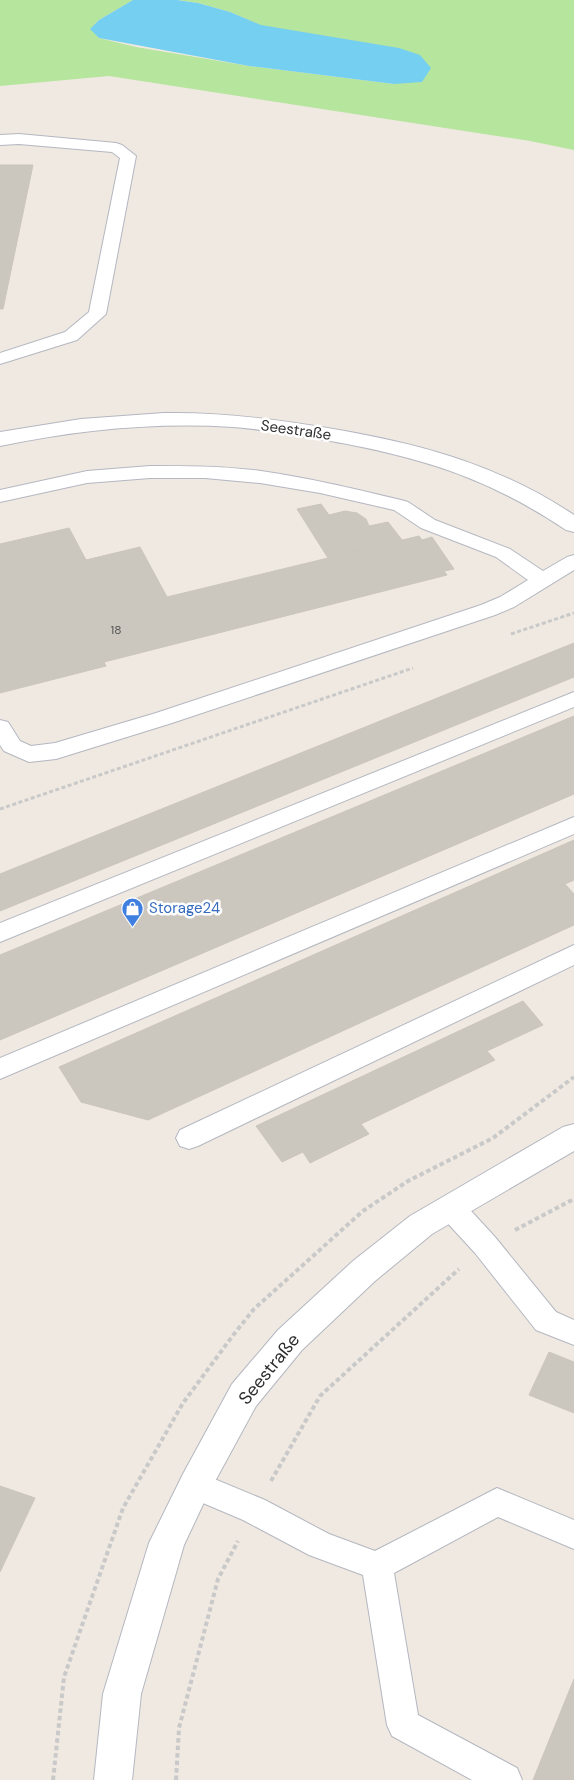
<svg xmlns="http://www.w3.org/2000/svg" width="574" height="1780" viewBox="0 0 574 1780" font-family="'DM Sans',sans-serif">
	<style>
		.green { fill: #b6e59e }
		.water { fill: #75cff0 }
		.building { fill: #cbc7bf; stroke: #cbc5ba }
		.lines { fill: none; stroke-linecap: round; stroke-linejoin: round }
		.service-casing { stroke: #b4b7c1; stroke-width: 2 }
		.minor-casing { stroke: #b4b7c1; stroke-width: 2 }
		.path-far1 { stroke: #c9c9c9; stroke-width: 3; stroke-dasharray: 4 2.5; stroke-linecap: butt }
		.path { stroke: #c9c9c9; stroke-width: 4; stroke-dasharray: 4.5 3; stroke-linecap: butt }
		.service { fill: #fff; fill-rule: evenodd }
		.minor { fill: #fff; fill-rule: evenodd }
		.labels { text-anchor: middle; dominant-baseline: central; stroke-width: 5; stroke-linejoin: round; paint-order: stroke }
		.number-label { font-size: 12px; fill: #555452 }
		.street-label { font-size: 15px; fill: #2e2e2e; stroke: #fff }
		.shop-label { font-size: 15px; fill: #366cbe; stroke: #fff; text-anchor: start }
		.near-street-label { font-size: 18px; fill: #2e2e2e; stroke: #fff }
	</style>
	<rect width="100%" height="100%" fill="#efe9e1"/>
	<path class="green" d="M0,0H133L99,20L91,29L99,38L136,47L249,66L394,84L230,12L198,3L177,0H574V150L530,141L109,76L0,86Z"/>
	<path class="water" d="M133,0H177L198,3L230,12L261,25L399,48L420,55L431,68L422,82L394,84L249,66L99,38L90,29L99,20Z"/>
	<g class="building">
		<path d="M0,165H33L3,309H0Z"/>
		<path d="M321,504L329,515L345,511L357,513L366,519L369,526L388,522L402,540L328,558L297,509Z"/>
		<path d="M69,528L86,560L140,547L167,597L419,536L422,540L432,537L454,569L444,571L447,575L104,662L106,666L0,693V544Z"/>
		<path d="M574,643V677L0,911V874Z"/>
		<path d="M574,716V753L0,996V955Z"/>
		<path d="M574,753V794L0,1040V996Z"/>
		<path d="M574,840V880L81,1102L59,1067Z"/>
		<path d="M565,884L574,894V925L148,1120L81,1102Z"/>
		<path d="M523,1001L543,1025L487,1051L495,1060L361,1124L369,1134L310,1163L303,1152L282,1162L256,1126Z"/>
		<path d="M549,1352L574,1362V1413L529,1395Z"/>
		<path d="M0,1486L35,1498L0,1572Z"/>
		<path d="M574,1679V1780H533Z"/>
	</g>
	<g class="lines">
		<defs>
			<g id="service">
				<path d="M19,134L116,143L122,145L136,156L106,314L77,340L0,364V353L65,332L89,312L120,158L112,152L19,144L0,145V135Z"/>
				<path d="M150,466C187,466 224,466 261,471C309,478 355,489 401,500L408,502L435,520L510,549L543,571L567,557L574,555V570L514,607L495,615L172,723L56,759L29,762L4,751L0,745V720L8,722L20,741L31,746L55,743L156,713L481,605L500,597L528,580L496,557L421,528L394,510L320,493L260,483L205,478H150L87,483L0,502V490L87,471Z"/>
				<path d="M574,692V707L0,942V923Z"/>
				<path d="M574,817V834L0,1079V1058Z"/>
				<path d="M574,945V965L198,1146L189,1149L180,1146L176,1138L180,1130Z"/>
				<path d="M451,1197L461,1200L495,1237L556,1312L574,1320V1345L536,1330L475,1253L441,1216L437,1208L441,1200Z"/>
				<path d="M195,1471L265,1500L329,1534L375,1551L497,1488L574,1520V1549L498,1517L394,1573L418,1715L517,1768L522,1780H472L392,1736L387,1725L363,1575L309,1555L243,1520L184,1495L180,1485L184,1475Z"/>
			</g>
			<g id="minor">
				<path d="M164,413C225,412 284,420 345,431C428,446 502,467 574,515V532L566,530C491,480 430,460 342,443C306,437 270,430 233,427C155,422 77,430 0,446V432L81,419Z"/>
				<path d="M574,1124V1151L432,1234L375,1281L302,1350L256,1406L207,1496L184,1545L141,1694L132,1780H94L103,1694L149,1543L183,1474L232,1384L278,1330L353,1261L410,1216L563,1127Z"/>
			</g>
		</defs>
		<use href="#service" class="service-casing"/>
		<use href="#minor" class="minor-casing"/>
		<g class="path-far1">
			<path d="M511,634L574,613"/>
			<path d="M0,809L413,668"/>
		</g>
		<g class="path">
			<path d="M515,1230L574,1199"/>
			<path d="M271,1481L320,1396L459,1269"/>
			<path d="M53,1780L64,1677L123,1508L183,1403L234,1334L254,1309L363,1211L408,1181L493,1138L574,1077"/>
			<path d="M176,1780L179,1728L218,1579L238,1541"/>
		</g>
		<use href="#service" class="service"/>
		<use href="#minor" class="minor"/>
	</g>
	<defs>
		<symbol id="shop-pin" viewBox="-11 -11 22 30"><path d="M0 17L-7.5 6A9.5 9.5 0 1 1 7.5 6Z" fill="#3f7fe0" stroke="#fff"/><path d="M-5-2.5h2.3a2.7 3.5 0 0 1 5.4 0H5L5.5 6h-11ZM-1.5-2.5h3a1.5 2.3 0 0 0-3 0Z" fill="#fff"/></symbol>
	</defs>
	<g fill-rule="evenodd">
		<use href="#shop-pin" x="120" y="896" width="25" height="34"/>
	</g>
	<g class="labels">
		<g class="number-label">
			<text x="116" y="630">18</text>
		</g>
		<g class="street-label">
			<text transform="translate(296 430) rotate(8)">Seestraße</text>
		</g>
		<g class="shop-label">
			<text x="149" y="908">Storage24</text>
		</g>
		<g class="near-street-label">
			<text transform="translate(269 1369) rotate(-51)">Seestraße</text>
		</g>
	</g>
</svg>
